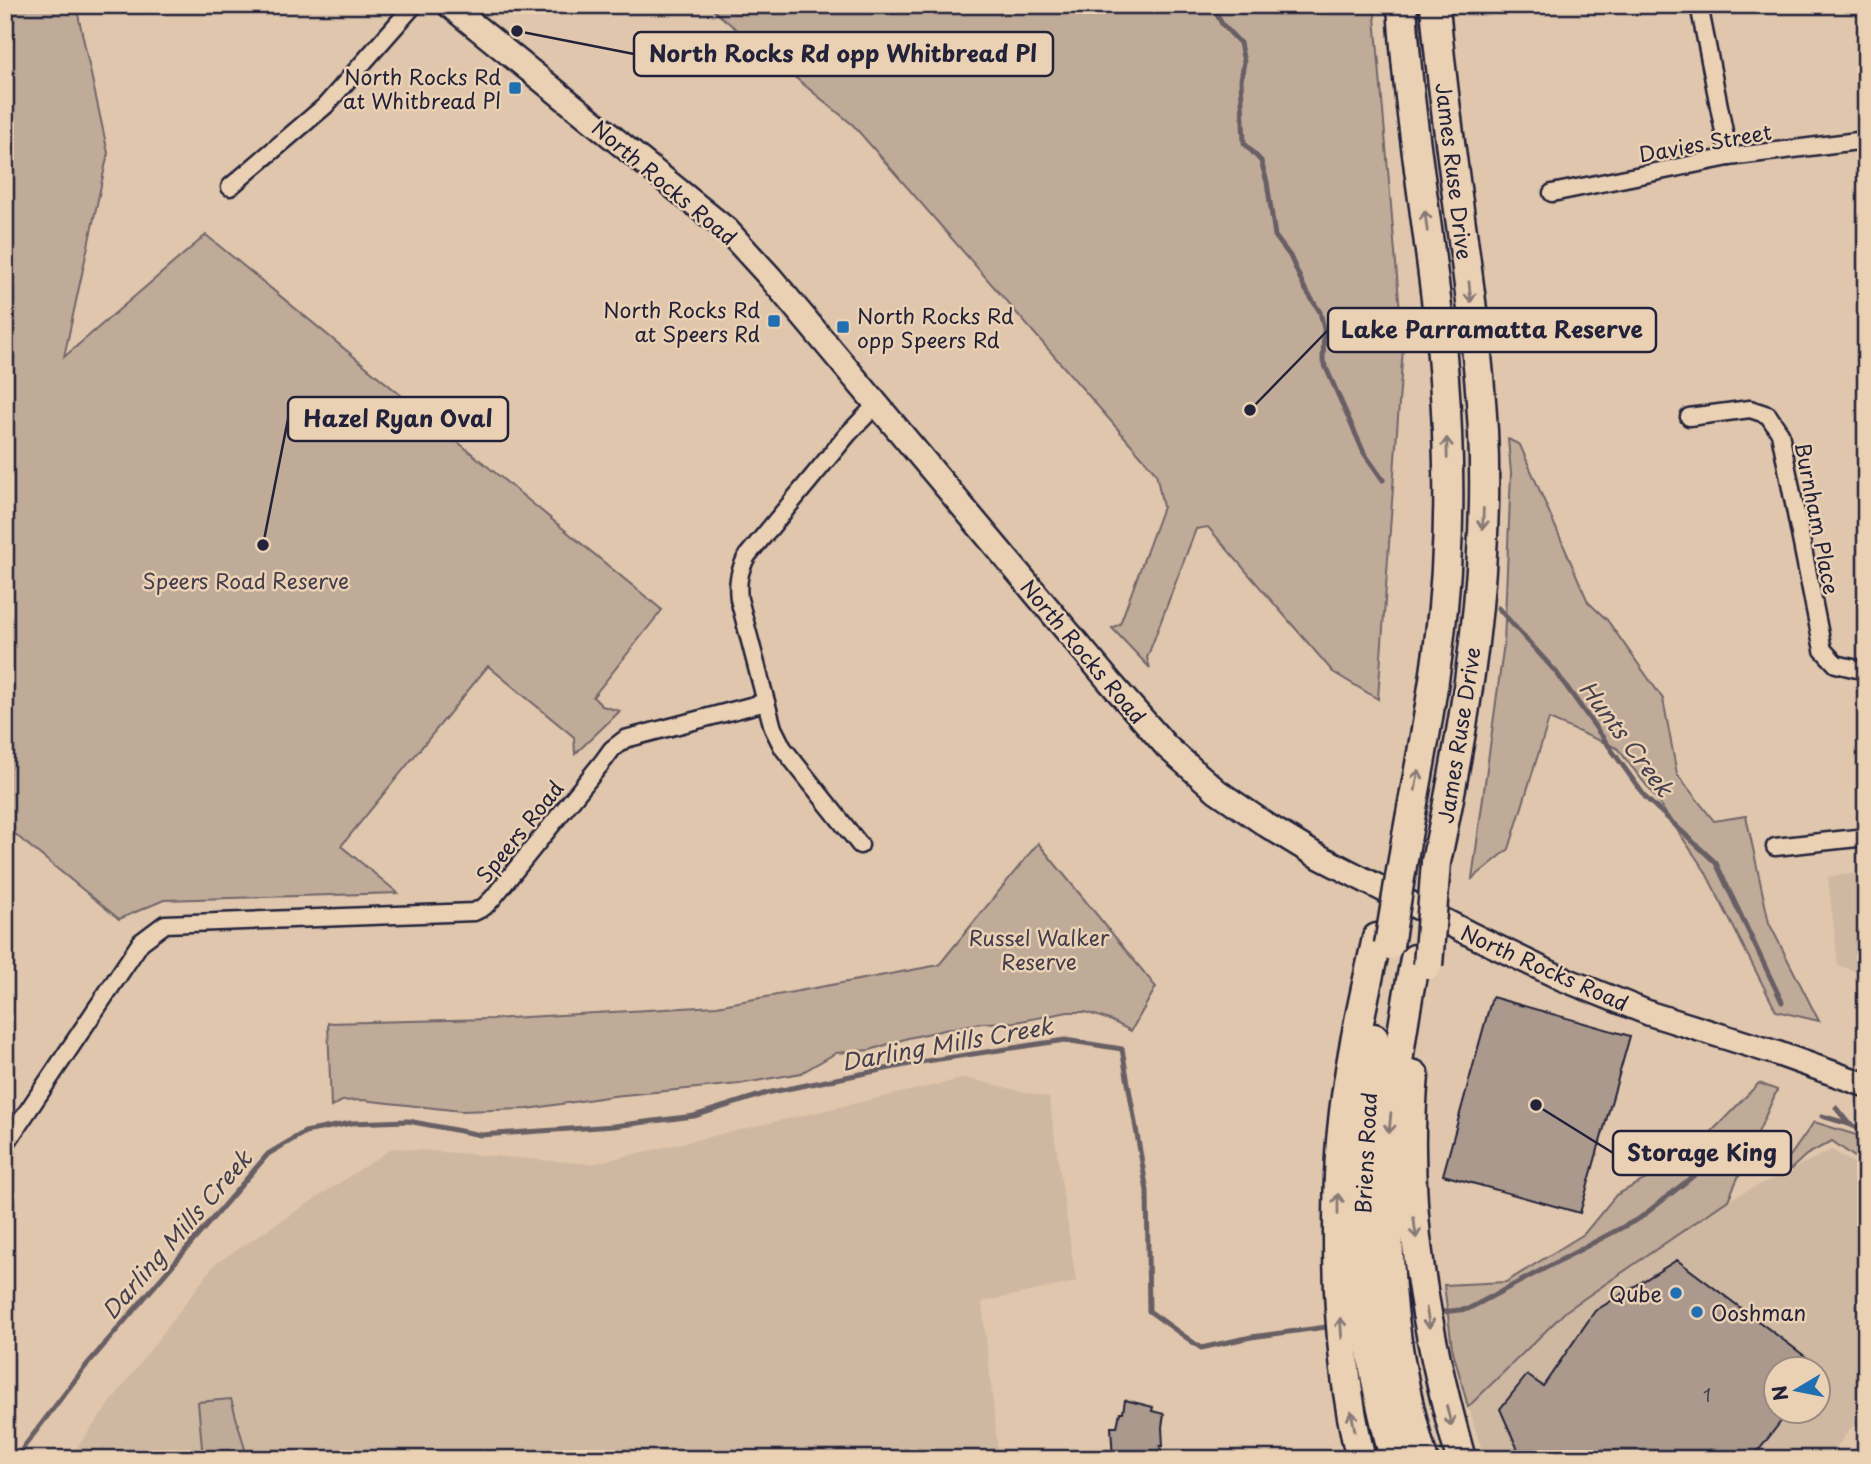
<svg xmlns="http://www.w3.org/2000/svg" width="1871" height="1464" viewBox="0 0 1871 1464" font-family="'Playpen Sans',sans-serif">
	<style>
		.built { fill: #cfb8a2; fill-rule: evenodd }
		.green { fill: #c0ab99; stroke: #71666a; stroke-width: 2 }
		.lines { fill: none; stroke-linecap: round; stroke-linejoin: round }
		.stream { stroke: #685f65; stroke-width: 5 }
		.building { fill: #aa998c; stroke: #22223b; stroke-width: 2 }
		.minor-casing { stroke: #22223b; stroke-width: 21 }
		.secondary-casing { stroke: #22223b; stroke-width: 28 }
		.trunk-casing { stroke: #22223b; stroke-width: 33 }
		.minor { stroke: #ebd1b3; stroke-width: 16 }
		.secondary { stroke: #ebd1b3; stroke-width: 23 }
		.trunk { stroke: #ebd1b3; stroke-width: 28 }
		.trunk-bridge-casing { stroke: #22223b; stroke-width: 33; stroke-linecap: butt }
		.trunk-bridge { stroke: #ebd1b3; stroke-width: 28 }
		.oneway { stroke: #867a77 }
		.poi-dot { fill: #1f6fb2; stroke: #ebd1b3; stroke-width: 2.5 }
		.labels { text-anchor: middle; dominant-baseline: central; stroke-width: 5; stroke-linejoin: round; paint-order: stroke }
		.number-label { font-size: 18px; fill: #44404f }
		.poi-label { font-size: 21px; fill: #22223b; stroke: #ebd1b3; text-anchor: end }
		.street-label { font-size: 21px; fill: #22223b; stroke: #ebd1b3 }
		.park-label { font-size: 21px; fill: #423d4e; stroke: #ebd1b3 }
		.water-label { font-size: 23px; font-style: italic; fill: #454050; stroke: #ebd1b3 }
		.leader { fill: none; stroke: #22223b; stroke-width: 2.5 }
		.callout-dot { fill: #22223b; stroke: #ebd1b3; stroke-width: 2.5 }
		.callout { fill: #ebd1b3; stroke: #22223b; stroke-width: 2.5 }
		.callout-label { font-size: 23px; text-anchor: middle; font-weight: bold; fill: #22223b }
	</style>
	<rect width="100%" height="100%" fill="#dfc6ac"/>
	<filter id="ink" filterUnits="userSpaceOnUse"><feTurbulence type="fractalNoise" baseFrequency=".0143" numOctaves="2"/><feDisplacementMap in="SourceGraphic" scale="14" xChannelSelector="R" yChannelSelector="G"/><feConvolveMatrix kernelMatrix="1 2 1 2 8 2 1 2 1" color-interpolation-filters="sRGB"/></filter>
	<g filter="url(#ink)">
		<g class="built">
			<path d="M1866,872V975L1838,965L1828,877Z"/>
			<path d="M966,1078L1049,1098L1076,1282L982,1302L999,1459H68L215,1264L393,1148L591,1164Z"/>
			<path d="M1832,1150L1866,1171V1409L1827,1459H1485L1468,1407L1566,1311L1728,1200ZM1776,1370H1818V1412H1776Z"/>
		</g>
		<g class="green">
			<path d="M5,5H76L108,153L64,357L206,235L662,610L593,697L602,706L620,711L575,754L574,737L488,666L341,846L398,893L164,900L119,919L5,826Z"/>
			<path d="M707,5H1374L1403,347L1378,699L1333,672L1208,527L1196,529L1147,658L1150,668L1112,628L1120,624L1163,507L1156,473L853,125Z"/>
			<path d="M1508,439L1520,445L1588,602L1607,620L1663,699L1677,774L1714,821L1746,816L1769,923L1819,1021L1776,1011L1705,871L1650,790L1617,748L1549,719L1509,849L1472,879L1504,643L1511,473Z"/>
			<path d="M1038,843L1156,987L1131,1031L1112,1021L1098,1016L1085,1012H1068L1016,1022L982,1023L958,1027L908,1038L870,1050L836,1053L801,1073L739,1084L613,1096L528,1109L461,1111L362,1100L342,1101L331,1107L328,1023L492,1019L717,1006L939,965Z"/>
			<path d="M1759,1083L1777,1090L1728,1200L1566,1311L1468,1407L1452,1347L1444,1285L1506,1282L1584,1234L1616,1195L1687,1157Z"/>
			<path d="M1814,1122L1856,1135L1866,1131V1165L1832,1141L1806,1155L1791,1169L1779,1172Z"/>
			<path d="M231,1399L246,1453L203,1459L198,1402Z"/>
		</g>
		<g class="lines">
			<g class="stream">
				<path d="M1212,5L1222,24L1240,43L1244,62L1241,80L1244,143L1261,161L1267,182L1275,236L1290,256L1304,287L1320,312L1324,329L1323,361L1364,453L1383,480"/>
				<path d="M1498,608L1556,672L1646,798L1716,863L1782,1002"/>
				<path d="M1836,1108L1849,1124"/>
				<path d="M1822,1116L1849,1124L1866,1132"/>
				<path d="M1434,1313L1468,1309L1640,1218L1739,1140"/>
				<path d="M18,1459L23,1448L85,1367L268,1154L305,1132L351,1123L408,1121L481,1135L614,1126L694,1116L767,1093L920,1062L1065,1040L1122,1049L1147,1191L1149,1311L1201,1348L1251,1337L1334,1326"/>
			</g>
		</g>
		<g class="building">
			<path d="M1492,997L1630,1036L1580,1213L1443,1175Z"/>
			<path d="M1677,1260L1822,1369H1776V1411H1789L1752,1459H1522L1500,1409L1527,1375L1543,1386L1595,1311Z"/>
			<path d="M1125,1400L1153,1407L1152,1411L1164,1414L1162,1427L1163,1446H1160L1163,1459H1113L1111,1427H1117L1120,1412H1123Z"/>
		</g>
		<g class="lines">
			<defs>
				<g id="minor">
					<path d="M1699,5L1729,157"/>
					<path d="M230,187L325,106L414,5"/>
					<path d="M1552,193L1729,157L1866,140"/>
					<path d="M1689,417L1750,409L1768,415L1780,433L1823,650L1836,664L1857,669L1866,667"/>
					<path d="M766,702L773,728L783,748L860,845"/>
					<path d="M1775,847L1866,837"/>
					<path d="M5,1145L141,942L165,924L474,912L484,907L492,899L604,760L612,749L625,739L766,702L739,599C737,583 739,571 747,556L848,434L876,405"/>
				</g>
				<path id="secondary" d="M449,5L727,230L770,277L1109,681L1167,747L1217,791L1268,826L1314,854L1468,933L1561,978L1651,1014L1776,1053L1866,1085"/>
				<g id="trunk">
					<path d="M1402,5C1410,148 1442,289 1447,432C1450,501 1448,574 1439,643C1431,711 1417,779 1405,847"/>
					<path d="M1435,5C1446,148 1475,288 1483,431C1490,576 1466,721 1436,862"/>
					<path d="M1415,959C1382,1126 1373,1294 1423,1459"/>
					<path d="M1374,1038C1357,1152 1355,1267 1376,1380C1381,1407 1388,1433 1394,1459"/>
					<path d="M1414,1075C1402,1205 1426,1334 1461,1459"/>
					<path d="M1361,1459C1343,1387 1338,1312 1338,1238C1338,1202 1338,1167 1342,1131C1348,1066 1363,1002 1377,938"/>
				</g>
			</defs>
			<use href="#minor" class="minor-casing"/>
			<use href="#secondary" class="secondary-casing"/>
			<use href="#trunk" class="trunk-casing"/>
			<use href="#minor" class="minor"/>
			<use href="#secondary" class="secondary"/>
			<use href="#trunk" class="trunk"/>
			<defs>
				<g id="trunk-bridge">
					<path d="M1389,945L1405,847"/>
					<path d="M1428,965L1436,862"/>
				</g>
			</defs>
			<use href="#trunk-bridge" class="trunk-bridge-casing"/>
			<use href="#trunk-bridge" class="trunk-bridge"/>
		</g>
		<defs><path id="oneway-shaft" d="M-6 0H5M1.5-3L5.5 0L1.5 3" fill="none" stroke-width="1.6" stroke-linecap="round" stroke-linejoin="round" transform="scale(1.75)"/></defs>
		<g class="oneway">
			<use href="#oneway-shaft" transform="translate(1426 221) rotate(-97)"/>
			<use href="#oneway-shaft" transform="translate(1470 292) rotate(84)"/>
			<use href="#oneway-shaft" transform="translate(1447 448) rotate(-91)"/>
			<use href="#oneway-shaft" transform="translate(1483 519) rotate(92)"/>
			<use href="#oneway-shaft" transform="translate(1417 780) rotate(-80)"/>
			<use href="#oneway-shaft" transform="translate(1390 1123) rotate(95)"/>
			<use href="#oneway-shaft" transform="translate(1338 1204) rotate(-90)"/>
			<use href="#oneway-shaft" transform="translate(1415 1228) rotate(83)"/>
			<use href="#oneway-shaft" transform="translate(1428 1318) rotate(80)"/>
			<use href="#oneway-shaft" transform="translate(1341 1328) rotate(-94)"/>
			<use href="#oneway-shaft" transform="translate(1449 1416) rotate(76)"/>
			<use href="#oneway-shaft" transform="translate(1353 1421) rotate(-101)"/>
		</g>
	</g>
	<g class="poi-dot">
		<rect x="508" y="81" width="14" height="14" rx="3.5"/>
		<rect x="767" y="314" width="14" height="14" rx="3.5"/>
		<rect x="836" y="320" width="14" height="14" rx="3.5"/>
		<circle cx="1676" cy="1293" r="7"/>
		<circle cx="1697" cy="1312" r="7"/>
	</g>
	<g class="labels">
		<g class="number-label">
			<text x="1707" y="1394">1</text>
		</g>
		<g class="poi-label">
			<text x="501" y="76">North Rocks Rd<tspan x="501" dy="24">at Whitbread Pl</tspan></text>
			<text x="760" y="309">North Rocks Rd<tspan x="760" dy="24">at Speers Rd</tspan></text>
			<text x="857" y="315" text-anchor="start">North Rocks Rd<tspan x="857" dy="24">opp Speers Rd</tspan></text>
			<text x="1662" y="1293">Qube</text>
			<text x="1711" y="1312" text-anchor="start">Ooshman</text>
		</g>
		<g class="street-label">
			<text transform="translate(1705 142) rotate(-10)">Davies Street</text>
			<text transform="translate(1455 171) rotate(83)">James Ruse Drive</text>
			<text transform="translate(665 182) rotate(40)">North Rocks Road</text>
			<text transform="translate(1818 518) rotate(79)">Burnham Place</text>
			<text transform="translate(1084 651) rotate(50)">North Rocks Road</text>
			<text transform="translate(1458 735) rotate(-81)">James Ruse Drive</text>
			<text transform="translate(519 831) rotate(-51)">Speers Road</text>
			<text transform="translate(1545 967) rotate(24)">North Rocks Road</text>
			<text transform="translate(1365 1153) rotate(-87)">Briens Road</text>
		</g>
		<g class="park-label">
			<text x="246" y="580">Speers Road Reserve</text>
			<text x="1039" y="937">Russel Walker<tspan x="1039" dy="24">Reserve</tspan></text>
		</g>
		<g class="water-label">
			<text transform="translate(1627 738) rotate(53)">Hunts Creek</text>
			<text transform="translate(947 1043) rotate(-10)">Darling Mills Creek</text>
			<text transform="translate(176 1234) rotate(-49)">Darling Mills Creek</text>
		</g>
	</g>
	<path class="leader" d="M517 31L634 54M1250 410L1328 330M263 545L288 419M1536 1105L1613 1153"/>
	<g class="callout-dot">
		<circle cx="517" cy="31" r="7"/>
		<circle cx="1250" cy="410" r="7"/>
		<circle cx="263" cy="545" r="7"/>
		<circle cx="1536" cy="1105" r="7"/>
	</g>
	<g class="callout">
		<rect x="634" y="32" width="419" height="44" rx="7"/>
		<rect x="1328" y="308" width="328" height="44" rx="7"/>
		<rect x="288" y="397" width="220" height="44" rx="7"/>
		<rect x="1613" y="1131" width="178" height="44" rx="7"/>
	</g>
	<g class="callout-label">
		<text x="843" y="62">North Rocks Rd opp Whitbread Pl</text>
		<text x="1492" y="338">Lake Parramatta Reserve</text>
		<text x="398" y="427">Hazel Ryan Oval</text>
		<text x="1702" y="1161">Storage King</text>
	</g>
	<rect width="1871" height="1464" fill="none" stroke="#ebd1b3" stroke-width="28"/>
	<rect x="14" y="14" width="1843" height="1436" fill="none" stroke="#22223b" stroke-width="2.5" filter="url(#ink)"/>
	<g transform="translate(1797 1390) rotate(260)"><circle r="33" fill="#ebd1b3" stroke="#9b8b83" stroke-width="2"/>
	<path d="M0-5L12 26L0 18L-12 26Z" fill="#1f6fb2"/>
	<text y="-10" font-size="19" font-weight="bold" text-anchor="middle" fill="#22223b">N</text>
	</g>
</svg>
